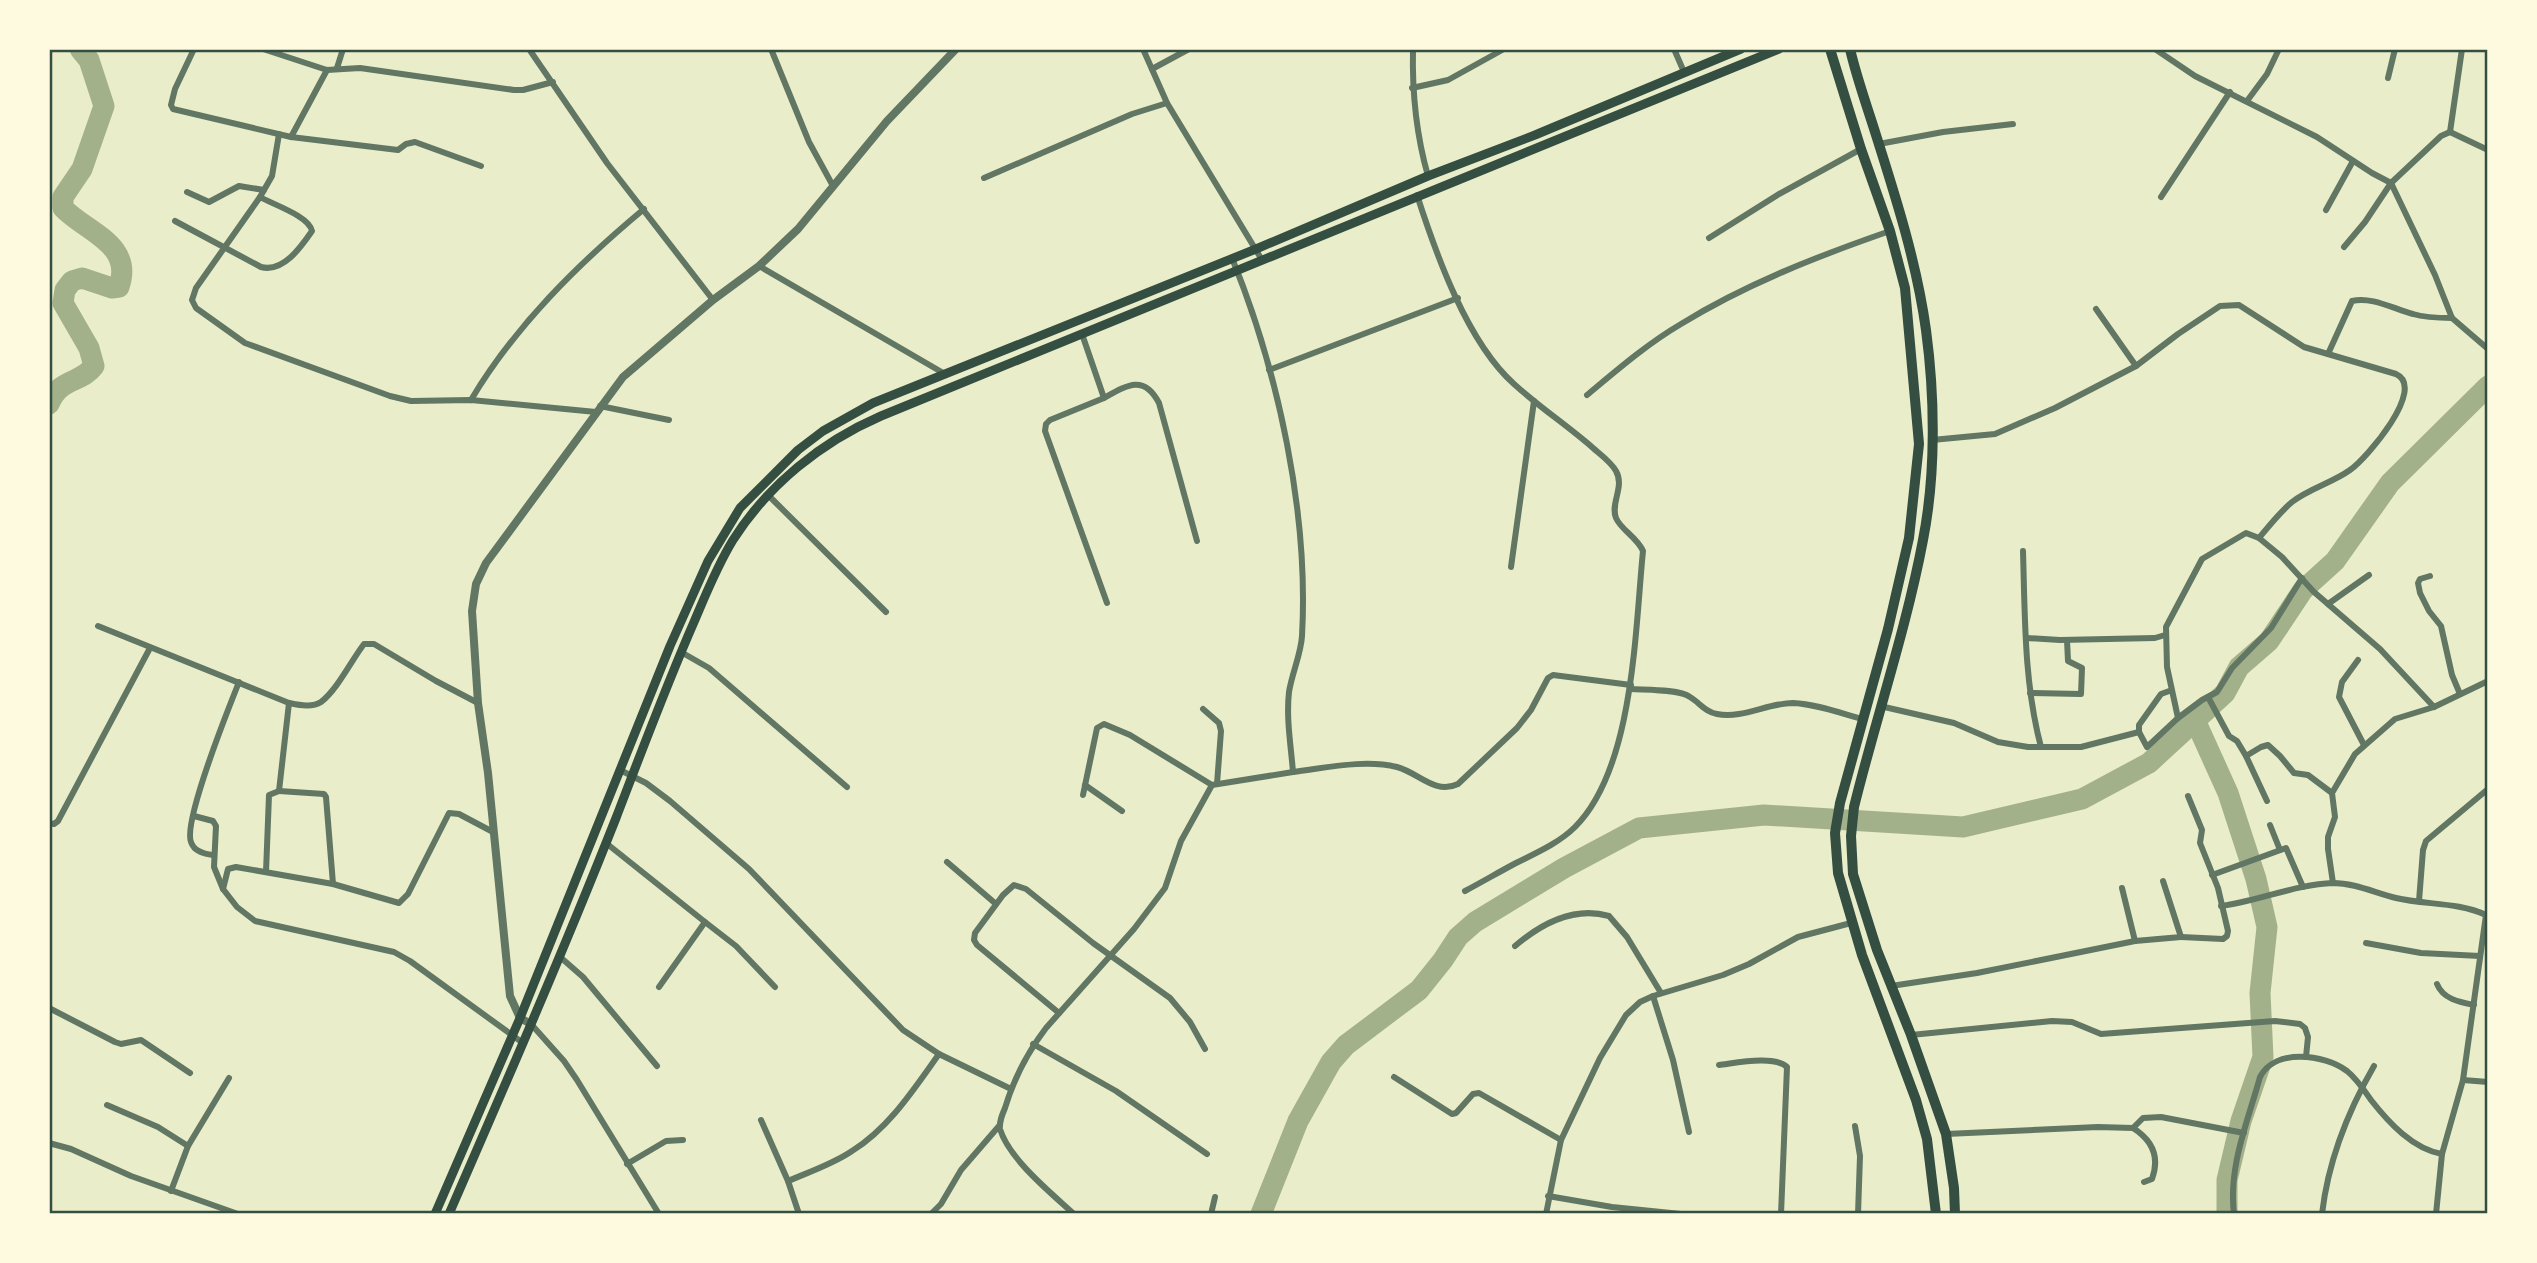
<svg xmlns="http://www.w3.org/2000/svg" width="2537" height="1263" viewBox="0 0 2537 1263" font-family="'Asap Condensed',sans-serif">
	<style>
		.lines { fill: none; stroke-linecap: round; stroke-linejoin: round }
		.river { stroke: #a3b18a; stroke-width: 21 }
		.minor { stroke: #617663; stroke-width: 6 }
		.tertiary { stroke: #617663; stroke-width: 8 }
		.secondary { stroke: #344e41; stroke-width: 9 }
		.trunk { stroke: #344e41; stroke-width: 10 }
		.neatline { fill: none; stroke: #344e41; stroke-width: 2.5 }
	</style>
	<rect width="100%" height="100%" fill="#e9edc9"/>
	<g class="lines">
		<g class="river">
			<path d="M49,404C60,377 81,384 94,366L89,348L63,303L65,290L72,281L82,278L112,288L119,287C134,244 86,232 63,208V197L82,169L104,106L89,60L80,49"/>
			<path d="M2195,720L2228,793L2256,879L2267,927L2260,993L2263,1057L2241,1121L2227,1180V1214"/>
			<path d="M1261,1214L1298,1121L1331,1062L1346,1045L1419,990L1443,960L1458,937L1475,922L1564,868L1639,828L1764,815L1963,827L2082,799L2149,763L2225,693L2239,667L2269,641L2303,590L2335,561L2390,483L2488,386"/>
		</g>
		<g class="minor">
			<path d="M194,49L175,89L171,105L173,109L291,137L398,150L406,144L415,142L481,166"/>
			<path d="M263,49L327,70L360,68L514,90H523L553,82"/>
			<path d="M529,49L607,163L713,300"/>
			<path d="M771,49L809,142L833,186"/>
			<path d="M1143,49L1167,103L1262,260"/>
			<path d="M1413,49C1412,92 1416,134 1428,176"/>
			<path d="M1674,49L1684,72"/>
			<path d="M2155,49L2195,76L2317,137L2372,173L2391,183L2435,275L2452,318L2488,349"/>
			<path d="M337,68L343,49"/>
			<path d="M1152,69L1189,49"/>
			<path d="M2388,78L2395,49"/>
			<path d="M1412,88L1448,80L1504,49"/>
			<path d="M2247,101L2267,74L2279,49"/>
			<path d="M2450,132L2462,49"/>
			<path d="M2450,132L2488,150"/>
			<path d="M279,134L272,176L260,197L196,288L192,300L196,308L245,343L390,396L411,401L471,400L596,412"/>
			<path d="M291,137L327,70"/>
			<path d="M1879,144L1943,132L2013,124"/>
			<path d="M984,178L1132,114L1167,103"/>
			<path d="M187,192L209,202L239,186L264,190"/>
			<path d="M1417,195C1436,254 1467,342 1514,384C1539,407 1568,426 1593,448C1601,455 1611,462 1616,471C1625,487 1610,503 1616,518C1621,530 1637,537 1643,551C1635,630 1634,768 1575,827C1559,843 1536,853 1516,863C1499,872 1482,882 1465,891"/>
			<path d="M2161,197L2230,92"/>
			<path d="M2326,210L2353,161"/>
			<path d="M175,221L261,267C283,273 301,247 312,231C309,216 274,205 260,197"/>
			<path d="M1709,238L1779,194L1861,149"/>
			<path d="M2344,247L2365,222L2391,183L2441,136L2450,132"/>
			<path d="M759,266L945,374"/>
			<path d="M2096,309L2136,366"/>
			<path d="M1082,334L1104,398C1127,385 1144,374 1159,403L1197,541"/>
			<path d="M2328,354L2352,301C2371,296 2394,309 2413,314C2426,318 2439,318 2452,318"/>
			<path d="M1269,370L1458,298"/>
			<path d="M1587,395C1617,370 1647,344 1681,324C1746,284 1818,256 1890,231"/>
			<path d="M1104,398L1050,420L1046,424L1045,431L1107,603"/>
			<path d="M471,400C515,326 578,264 644,209"/>
			<path d="M600,406L669,420"/>
			<path d="M1932,440L1995,434L2055,408L2136,366L2178,334L2220,306L2239,305L2304,347L2396,374C2427,388 2367,458 2350,470C2332,483 2310,488 2292,502C2280,512 2269,526 2259,538"/>
			<path d="M769,496L886,612"/>
			<path d="M2023,551C2025,617 2024,683 2041,747"/>
			<path d="M1511,567L1534,401"/>
			<path d="M2430,576L2420,579L2418,583L2420,593L2429,611L2441,626L2452,675L2460,694"/>
			<path d="M2328,604L2369,575"/>
			<path d="M98,626L289,703C299,705 312,708 321,702C337,690 351,661 364,644H374L436,681L478,703"/>
			<path d="M2026,638L2060,640L2155,638L2165,635"/>
			<path d="M681,652L709,668L847,787"/>
			<path d="M2358,660L2342,682L2339,697L2364,745"/>
			<path d="M1631,689C1645,690 1679,689 1690,697C1700,703 1705,712 1717,714C1743,719 1767,703 1793,703C1816,704 1840,713 1862,719"/>
			<path d="M2172,690L2161,694L2139,725V732L2147,747L2178,718L2167,667L2166,627L2202,559L2246,533L2259,538L2282,557L2314,592L2380,649L2434,707"/>
			<path d="M2030,693L2081,694L2082,668L2068,661L2067,640"/>
			<path d="M2208,697L2229,736L2237,741L2246,756L2267,801"/>
			<path d="M1880,706L1954,723L1998,742L2028,747H2081L2139,732"/>
			<path d="M1203,709L1219,723L1221,731L1217,784"/>
			<path d="M2178,718L2202,700L2217,692L2232,668L2271,628L2302,578"/>
			<path d="M2246,756L2261,747L2268,745L2280,756L2294,773L2308,775L2332,793"/>
			<path d="M620,770L646,783L670,801L749,869L903,1030L939,1054L1011,1089"/>
			<path d="M1293,772C1326,768 1364,759 1397,767C1419,773 1435,795 1458,784L1517,728L1531,710L1548,678L1553,675L1631,685"/>
			<path d="M1085,785L1122,811"/>
			<path d="M279,791L324,794L326,797L333,884"/>
			<path d="M1083,795L1097,728L1104,724L1130,735L1212,785"/>
			<path d="M194,816L213,821L216,826L214,867L223,889"/>
			<path d="M49,823L54,824L58,821L150,648"/>
			<path d="M2270,825L2280,850"/>
			<path d="M493,832L459,814L449,813L408,894L399,903L333,884L236,867L228,869L223,889L237,907L255,921L394,952L410,961L523,1043"/>
			<path d="M606,843L705,922L659,987"/>
			<path d="M213,855C205,854 194,852 191,842C183,822 229,707 239,682"/>
			<path d="M947,862L996,904"/>
			<path d="M266,872L269,795L279,791L289,703"/>
			<path d="M2212,875L2286,848L2303,887"/>
			<path d="M2333,883L2328,849V837L2335,817L2332,793L2355,754L2395,719L2434,707L2488,681"/>
			<path d="M2122,888L2135,941"/>
			<path d="M2419,901L2423,850L2426,841L2488,789"/>
			<path d="M2221,906C2258,901 2297,884 2333,883C2355,883 2375,893 2396,898C2425,905 2458,902 2486,915L2463,1080"/>
			<path d="M705,922L736,946L775,987"/>
			<path d="M2181,937L2223,939L2227,936L2228,931L2218,888L2200,843L2202,830L2188,796"/>
			<path d="M2366,943L2421,953L2480,956"/>
			<path d="M1515,946C1542,923 1574,906 1609,916L1627,937L1661,993"/>
			<path d="M559,956L583,977L657,1066"/>
			<path d="M2437,984C2443,999 2459,1002 2474,1005"/>
			<path d="M1891,986L1977,973L2135,941L2181,937L2163,881"/>
			<path d="M1653,996L1673,1060L1689,1132"/>
			<path d="M49,1008L115,1042L121,1044L141,1040L190,1073"/>
			<path d="M1059,1013L977,945L974,940L975,933L1003,895L1014,885L1026,889L1093,943L1170,998L1190,1022L1205,1049"/>
			<path d="M531,1024L564,1061L577,1080L659,1214"/>
			<path d="M1911,1035L2052,1021L2072,1022L2101,1034L2275,1021L2300,1024L2305,1028L2308,1037L2306,1057"/>
			<path d="M1033,1044L1116,1091L1207,1154"/>
			<path d="M1719,1065C1736,1063 1774,1055 1787,1067L1781,1214"/>
			<path d="M1394,1077L1452,1114L1456,1113L1473,1094L1479,1093L1561,1140"/>
			<path d="M107,1105L158,1127L188,1146"/>
			<path d="M761,1120L788,1181L799,1214"/>
			<path d="M1855,1126L1860,1156L1858,1214"/>
			<path d="M2133,1128L2143,1118L2161,1117L2244,1133"/>
			<path d="M1946,1134L2098,1127L2133,1128C2152,1140 2160,1157 2152,1179L2144,1182"/>
			<path d="M49,1143L71,1149L131,1176L238,1214"/>
			<path d="M627,1164L666,1141L683,1140"/>
			<path d="M788,1181C809,1172 833,1164 852,1151C889,1128 914,1089 939,1054"/>
			<path d="M171,1191L188,1146L229,1078"/>
			<path d="M1548,1196L1612,1207L1681,1214"/>
			<path d="M931,1214L941,1204L961,1170L999,1126"/>
			<path d="M1074,1214C1051,1193 1009,1159 1000,1129C999,1122 1002,1115 1005,1108C1014,1078 1027,1053 1046,1028L1134,929L1165,888L1181,841L1212,785L1293,772C1291,746 1286,719 1289,692C1292,673 1301,654 1302,636C1309,513 1278,371 1232,258"/>
			<path d="M1211,1214L1215,1197"/>
			<path d="M1546,1214L1561,1140L1600,1058L1626,1015L1640,1002L1653,996L1723,975L1749,964L1798,937L1851,923"/>
			<path d="M2234,1214C2228,1167 2248,1121 2260,1077C2275,1048 2324,1054 2347,1071C2357,1079 2364,1090 2371,1100C2389,1123 2413,1149 2442,1154"/>
			<path d="M2322,1214C2328,1162 2348,1111 2374,1066"/>
			<path d="M2436,1214L2442,1154L2463,1080L2488,1082"/>
		</g>
		<path class="tertiary" d="M531,1024L520,1018L510,996L488,773L478,703L472,611L476,584L486,563L623,377L713,300L759,266L798,229L887,121L956,49"/>
		<g class="secondary">
			<path d="M435,1214L520,1018L670,646L708,561L740,508L798,450L823,431L873,403L1256,249L1428,176L1535,135L1741,49"/>
			<path d="M449,1214C506,1083 563,952 616,818C641,753 666,686 694,622C706,594 717,566 733,540C768,485 821,442 881,416L1779,49"/>
		</g>
		<g class="trunk">
			<path d="M1830,49L1861,149L1890,231L1905,288L1919,444L1909,538L1888,629L1840,803L1835,833L1838,873L1862,955L1916,1100L1927,1139L1936,1214"/>
			<path d="M1850,49C1857,79 1867,106 1876,135C1896,198 1917,264 1926,330C1935,397 1936,474 1923,540C1906,630 1876,718 1854,807L1851,836L1853,874L1877,950L1911,1035L1946,1134L1954,1188L1955,1214"/>
		</g>
	</g>
	<rect width="2537" height="1263" fill="none" stroke="#fefae0" stroke-width="102"/>
	<rect x="51" y="51" width="2435" height="1161" class="neatline"/>
</svg>
